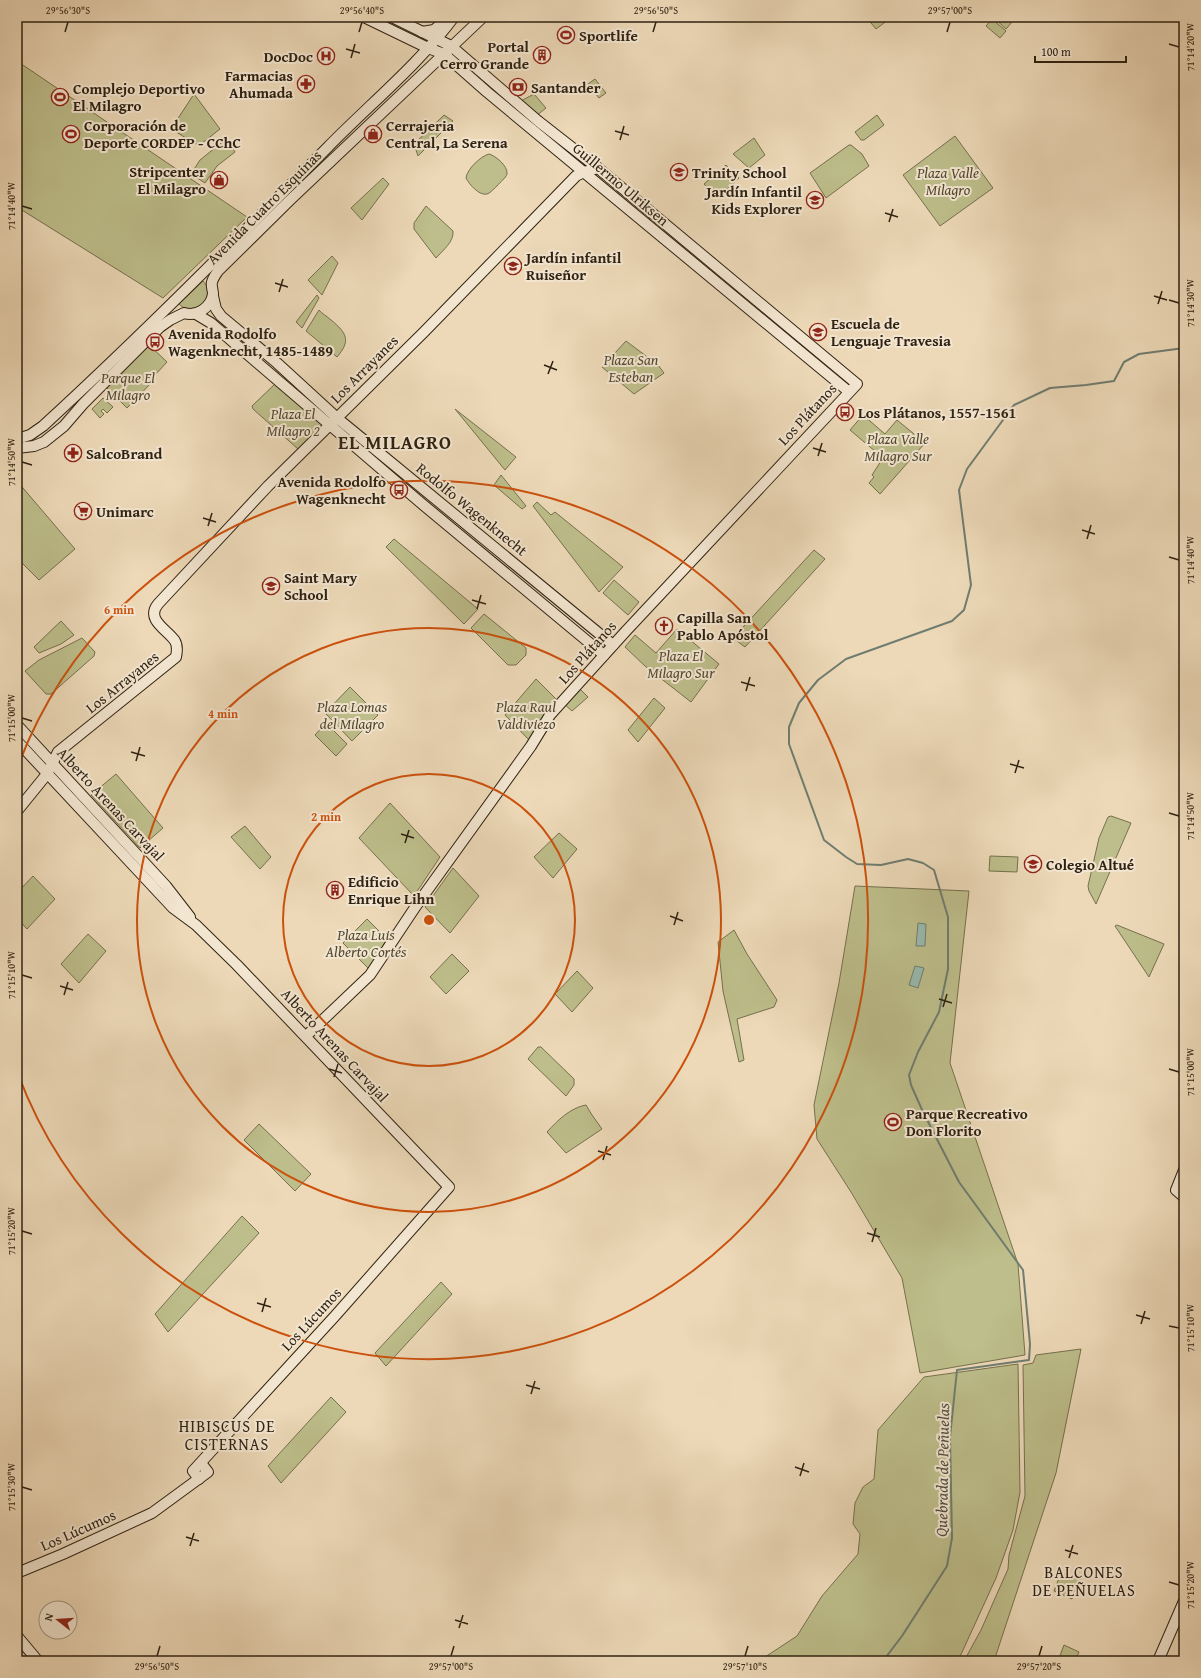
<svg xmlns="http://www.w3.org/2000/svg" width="1201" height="1678" viewBox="0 0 1201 1678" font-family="'Gentium Book Plus',serif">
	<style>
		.green { fill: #bdbe8b; stroke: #76704e }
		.water { fill: #99baaf; stroke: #6f7d70 }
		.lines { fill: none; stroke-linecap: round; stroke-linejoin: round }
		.stream { stroke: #6f7d70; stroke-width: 2 }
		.secondary-casing { stroke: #2f2212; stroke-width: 12 }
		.primary-casing { stroke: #2f2212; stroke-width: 13 }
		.secondary { stroke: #f3e6d1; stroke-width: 10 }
		.primary { stroke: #edd9b8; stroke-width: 11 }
		.ticks { fill: none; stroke: #2f2212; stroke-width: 1.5 }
		.ring { fill: none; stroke: #cc510d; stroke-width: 2 }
		.labels { text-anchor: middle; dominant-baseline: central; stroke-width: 4; stroke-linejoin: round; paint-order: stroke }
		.poi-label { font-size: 15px; font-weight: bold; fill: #2f2212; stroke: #f3e6d1; text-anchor: start }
		.park-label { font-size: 15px; font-style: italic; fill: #524930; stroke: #f3e6d1 }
		.street-label { font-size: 15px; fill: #2f2212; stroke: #f3e6d1 }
		.neighbourhood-label { font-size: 16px; letter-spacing: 1px; fill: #2f2212; stroke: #f3e6d1 }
		.water-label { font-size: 16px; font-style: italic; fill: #4f5041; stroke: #f3e6d1 }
		.district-label { font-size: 19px; font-weight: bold; letter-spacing: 1px; fill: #2f2212; stroke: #f3e6d1 }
		.centre { fill: #cc510d; stroke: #f3e6d1; stroke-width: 2 }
		.ring-label { font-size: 12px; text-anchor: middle; font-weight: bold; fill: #cc510d; stroke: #f3e6d1; stroke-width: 4; stroke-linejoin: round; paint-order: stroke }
		.neatline { fill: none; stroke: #2f2212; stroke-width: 1.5 }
		.ticks-label { font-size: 10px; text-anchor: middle; fill: #2f2212 }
	</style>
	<rect width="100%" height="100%" fill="#edd9b8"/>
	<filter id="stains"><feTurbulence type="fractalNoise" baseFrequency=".005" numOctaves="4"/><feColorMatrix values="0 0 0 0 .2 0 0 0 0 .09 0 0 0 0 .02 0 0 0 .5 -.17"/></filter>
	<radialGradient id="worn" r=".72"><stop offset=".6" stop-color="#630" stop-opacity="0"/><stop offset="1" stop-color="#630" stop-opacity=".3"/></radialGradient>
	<g class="green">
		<path d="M866,17H892L876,29Z"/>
		<path d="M993,17H1006L1012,22L1006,29Z"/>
		<path d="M992,19L1006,31L1000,38L986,26Z"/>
		<path d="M17,61L247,217L163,298L17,207Z"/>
		<path d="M595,79L606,93L599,98L588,84Z"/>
		<path d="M194,94L220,129L201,144H196L171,129Z"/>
		<path d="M534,94L546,108L536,116L521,101Z"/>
		<path d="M444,115L453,121L418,156L414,144Z"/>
		<path d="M877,115L884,125L864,140H861L855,132Z"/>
		<path d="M955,136L993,188L940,226L903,175Z"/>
		<path d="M754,138L765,155L749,168L733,154Z"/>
		<path d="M226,139L235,152L217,166L205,183L191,174L200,160Z"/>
		<path d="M849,145H851L862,154L869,166L826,198L810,173Z"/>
		<path d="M489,154C496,156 508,166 507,174C506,178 500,182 497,186C494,188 491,193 487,194C479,196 469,184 466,178C467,169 481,156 489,154Z"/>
		<path d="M726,165L739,178L717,198L704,184Z"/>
		<path d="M383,178L389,184L362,220L351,208Z"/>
		<path d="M426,206L453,231C454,242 443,250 436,258L414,229V223Z"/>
		<path d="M332,256L338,263L322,295L308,280Z"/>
		<path d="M203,281C218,296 194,319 179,304Z"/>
		<path d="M317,295L319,298L302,328L296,322Z"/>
		<path d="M319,310C322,314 327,316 331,320C347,333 351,341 337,357L306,331Z"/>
		<path d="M626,341L658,365L664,373L634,394L602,367Z"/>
		<path d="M148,344L167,362L155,375L154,380L127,408L105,386Z"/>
		<path d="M275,384L323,425L298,449L253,409L252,406Z"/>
		<path d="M103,398L113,407L107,413L103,409L101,411L104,414L100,418L92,409Z"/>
		<path d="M455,409L516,457L505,470Z"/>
		<path d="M863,415L885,434L897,420L925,443L880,494L869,483L874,477L872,475L883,458L850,430Z"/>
		<path d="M501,475L526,506L522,509L494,485Z"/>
		<path d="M17,481L75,549L39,580L17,558Z"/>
		<path d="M537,502L551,515L555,512L623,567L599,592L533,506Z"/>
		<path d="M394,539L478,609L464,624L386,547Z"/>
		<path d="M814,550L825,559L745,647L733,638Z"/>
		<path d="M614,580L639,602L628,615L603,593Z"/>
		<path d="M484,614L526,648V655L516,665H508L471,628Z"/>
		<path d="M61,621L74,635L61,644L39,653L34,647Z"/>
		<path d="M677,629L719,664L691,702L645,666L625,647L635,635L656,653Z"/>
		<path d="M82,638L95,652L94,656L51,694H46L25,671L39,660Z"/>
		<path d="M536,679L558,701L546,712L529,740L505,715Z"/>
		<path d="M577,686L588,697L572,711L562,702Z"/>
		<path d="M350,687L378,715L352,741L325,713Z"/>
		<path d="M654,698L665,708L638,742L628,730Z"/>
		<path d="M326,723L347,744L336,756L315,735Z"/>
		<path d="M116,774L163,828L140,848L91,795Z"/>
		<path d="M390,803L440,857L414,896L359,838Z"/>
		<path d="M1111,816L1131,823L1096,904L1089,891L1088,886L1099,838L1108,817Z"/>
		<path d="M245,826L271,857L260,869L231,837Z"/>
		<path d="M559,833L577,849L553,878L534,857Z"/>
		<path d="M990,856L1018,857L1017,872L989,871Z"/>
		<path d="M453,868L479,896L450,933L425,907Z"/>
		<path d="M33,876L55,899L27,929L17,918V893Z"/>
		<path d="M855,886L969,891L950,1063L1018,1264L1025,1355L920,1373L902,1278L851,1192L817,1139L814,1105L839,983Z"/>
		<path d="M367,919L387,939L369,969L343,943Z"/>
		<path d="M1117,925L1164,944L1149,977L1115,926Z"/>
		<path d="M734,930L747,954L777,1000L774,1007L737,1019L744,1060L739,1062L723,991L718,942Z"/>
		<path d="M88,934L106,951L79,983L61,964Z"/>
		<path d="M452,954L469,971L446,994L430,977Z"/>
		<path d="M577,971L593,988L572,1012L555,994Z"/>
		<path d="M538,1047H541L574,1079V1085L566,1096L528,1059Z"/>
		<path d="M586,1105L592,1115L602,1129L566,1153L547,1132C558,1120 570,1108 586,1105Z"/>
		<path d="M259,1124L311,1174L295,1191L244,1140Z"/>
		<path d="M242,1216L259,1233L168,1332L155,1314Z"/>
		<path d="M441,1282L452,1294L386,1366L375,1353Z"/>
		<path d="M1081,1349L1056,1473L994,1661H964L981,1630L1008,1569L1009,1555L1025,1496L1023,1365L1033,1363L1036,1355Z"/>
		<path d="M1018,1364L1020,1492L1013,1530L996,1578L958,1661H759L797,1636L822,1596L858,1554L860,1534L853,1524L855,1503L863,1487L874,1479L878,1430L924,1377Z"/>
		<path d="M331,1397L346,1412L281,1483L268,1466Z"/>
		<path d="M1061,1573L1080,1579L1072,1599L1054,1591Z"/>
		<path d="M1064,1645L1079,1652L1075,1661H1058Z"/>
	</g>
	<g class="water">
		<path d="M918,923L926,924L925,946H916Z"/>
		<path d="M915,966L924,968L918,988L909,985Z"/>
	</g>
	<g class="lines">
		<path class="stream" d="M883,1661L902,1636L947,1566L952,1538L950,1437L957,1370L1029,1360L1030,1344L1023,1270L959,1182L923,1112L911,1085L909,1075L918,1052L939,1012L948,969V917L934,870L923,863L908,859L881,865L857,864L846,857L824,840L789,744V727L799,703L818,680L846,659L952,621L964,610L971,585L959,490L967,469L1014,405L1050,388L1086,385L1114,381L1124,362L1139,354L1184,348"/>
		<defs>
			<g id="secondary">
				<path d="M364,17L428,48L444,54L487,92L848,391"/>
				<path d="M422,32L434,30L449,17"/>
				<path d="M213,296L216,309L221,316L277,363L337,418L613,645"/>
				<path d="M196,314L211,323L421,503L604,655"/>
				<path d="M17,439L30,435L43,426C141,336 235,241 328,147C370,104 418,65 454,17"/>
				<path d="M17,448L34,446L44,442L64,426L83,404L160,327L170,320L184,313C196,317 211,308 213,294C213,290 211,286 212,282C213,278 216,274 218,271L290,200L483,17"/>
				<path d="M17,725L166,886L190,917"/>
				<path d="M17,741L159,893L173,908L196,925L237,965L449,1187L335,1316L193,1471L199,1479"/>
				<path d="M17,811L47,774L58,752L176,657C177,652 178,646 175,641C168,630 145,620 158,604L268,486L424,332L576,176L584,172L598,168"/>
				<path d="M306,1036L370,975L416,906L531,746L550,715L626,631L857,384L598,168L538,121L451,46L392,17"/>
				<path d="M1184,1170L1176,1190L1184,1197"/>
				<path d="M17,1573L63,1554L152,1513L208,1472L201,1463"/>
				<path d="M17,1636L38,1661"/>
				<path d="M1158,1661L1184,1601"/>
			</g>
			<path id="primary" d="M17,1654L23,1661"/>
		</defs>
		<use href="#secondary" class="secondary-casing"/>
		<use href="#primary" class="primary-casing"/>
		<use href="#secondary" class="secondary"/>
		<use href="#primary" class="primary"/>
	</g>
	<path class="ticks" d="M65,32L68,22M359,32L362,22M653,32L656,22M947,32L950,22M1169,44L1179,47M346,49L360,53M351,58L355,44M615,131L629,135M620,140L624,126M22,206L32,209M885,213L898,217M889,222L893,209M275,283L288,287M279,292L283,279M1154,296L1167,300M1169,300L1179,303M1158,304L1162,291M544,365L557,370M548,374L553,361M813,448L826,452M818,456L822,443M22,462L32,465M203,518L216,522M208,526L212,513M1082,530L1095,534M1087,539L1091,525M1169,557L1179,560M472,600L486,604M477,609L481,595M741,682L755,686M746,691L750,677M22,718L32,721M131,752L145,756M136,761L140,747M1010,764L1024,768M1015,773L1019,760M1169,813L1179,816M401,834L414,838M405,843L409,830M670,916L683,921M674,925L678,912M22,975L32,978M60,986L73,990M64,995L68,982M939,999L952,1003M943,1007L947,994M329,1069L342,1073M1169,1069L1179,1072M334,1077L338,1064M598,1151L611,1155M603,1160L607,1146M22,1231L32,1234M867,1233L880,1237M872,1242L876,1228M257,1303L271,1307M262,1312L266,1298M1136,1315L1150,1319M1141,1324L1145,1311M1169,1326L1179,1328M526,1385L540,1389M531,1394L535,1381M795,1467L809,1472M800,1476L804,1463M22,1487L32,1490M186,1537L199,1541M190,1546L194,1533M1065,1550L1078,1554M1069,1558L1073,1545M1169,1582L1179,1585M455,1620L468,1624M459,1628L463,1615M157,1656L160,1646M451,1656L454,1646M745,1656L748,1646M1039,1656L1042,1646"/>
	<g class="ring">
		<circle cx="429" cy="920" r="146"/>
		<circle cx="429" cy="920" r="292"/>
		<path d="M18 766A439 439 0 1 1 18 1074"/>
	</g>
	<defs>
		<symbol id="stadium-ring" viewBox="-11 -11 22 22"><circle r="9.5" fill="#f3e6d1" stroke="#8f2418" stroke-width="1.5"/><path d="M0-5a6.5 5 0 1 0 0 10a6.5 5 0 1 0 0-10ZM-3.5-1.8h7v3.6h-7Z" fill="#8f2418"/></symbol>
		<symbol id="building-ring" viewBox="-11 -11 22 22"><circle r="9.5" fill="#f3e6d1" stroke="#8f2418" stroke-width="1.5"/><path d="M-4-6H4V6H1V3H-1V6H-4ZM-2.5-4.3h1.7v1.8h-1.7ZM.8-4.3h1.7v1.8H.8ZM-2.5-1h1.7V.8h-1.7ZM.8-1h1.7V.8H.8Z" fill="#8f2418"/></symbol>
		<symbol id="hospital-ring" viewBox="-11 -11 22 22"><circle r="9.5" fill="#f3e6d1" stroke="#8f2418" stroke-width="1.5"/><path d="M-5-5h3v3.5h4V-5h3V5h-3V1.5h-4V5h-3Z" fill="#8f2418"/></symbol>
		<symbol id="pharmacy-ring" viewBox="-11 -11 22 22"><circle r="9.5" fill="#f3e6d1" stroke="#8f2418" stroke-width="1.5"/><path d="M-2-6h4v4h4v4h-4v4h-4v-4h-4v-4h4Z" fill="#8f2418"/></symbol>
		<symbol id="bank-ring" viewBox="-11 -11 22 22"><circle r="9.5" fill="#f3e6d1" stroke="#8f2418" stroke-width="1.5"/><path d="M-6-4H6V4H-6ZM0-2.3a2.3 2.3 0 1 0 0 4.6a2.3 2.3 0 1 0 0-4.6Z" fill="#8f2418"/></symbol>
		<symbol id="shop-ring" viewBox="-11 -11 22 22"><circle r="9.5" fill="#f3e6d1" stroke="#8f2418" stroke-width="1.5"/><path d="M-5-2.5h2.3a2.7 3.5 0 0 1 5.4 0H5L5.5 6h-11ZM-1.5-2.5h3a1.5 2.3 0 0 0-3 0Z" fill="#8f2418"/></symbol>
		<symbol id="school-ring" viewBox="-11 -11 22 22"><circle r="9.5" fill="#f3e6d1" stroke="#8f2418" stroke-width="1.5"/><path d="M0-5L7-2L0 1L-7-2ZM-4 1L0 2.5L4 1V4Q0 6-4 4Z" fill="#8f2418"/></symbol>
		<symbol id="bus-ring" viewBox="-11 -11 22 22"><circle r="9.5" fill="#f3e6d1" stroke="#8f2418" stroke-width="1.5"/><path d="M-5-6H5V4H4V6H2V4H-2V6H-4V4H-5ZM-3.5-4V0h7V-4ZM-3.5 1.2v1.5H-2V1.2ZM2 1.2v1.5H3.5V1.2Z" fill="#8f2418"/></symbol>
		<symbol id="supermarket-ring" viewBox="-11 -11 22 22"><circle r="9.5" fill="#f3e6d1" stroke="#8f2418" stroke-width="1.5"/><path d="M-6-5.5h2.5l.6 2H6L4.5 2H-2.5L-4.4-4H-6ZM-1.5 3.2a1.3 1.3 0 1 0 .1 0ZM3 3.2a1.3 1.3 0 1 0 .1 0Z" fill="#8f2418"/></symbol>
		<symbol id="church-ring" viewBox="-11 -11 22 22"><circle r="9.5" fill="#f3e6d1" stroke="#8f2418" stroke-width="1.5"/><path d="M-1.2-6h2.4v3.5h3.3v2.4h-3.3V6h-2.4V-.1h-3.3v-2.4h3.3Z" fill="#8f2418"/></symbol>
	</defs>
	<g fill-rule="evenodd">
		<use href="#stadium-ring" x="556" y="25" width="20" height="20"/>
		<use href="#building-ring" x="532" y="45" width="20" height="20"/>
		<use href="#hospital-ring" x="316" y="46" width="20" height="20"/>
		<use href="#pharmacy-ring" x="296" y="74" width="20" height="20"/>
		<use href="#bank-ring" x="508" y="77" width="20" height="20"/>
		<use href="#stadium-ring" x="50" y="87" width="20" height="20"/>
		<use href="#stadium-ring" x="61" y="124" width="20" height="20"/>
		<use href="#shop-ring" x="363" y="124" width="20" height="20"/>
		<use href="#school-ring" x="669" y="162" width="20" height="20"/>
		<use href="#shop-ring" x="209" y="170" width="20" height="20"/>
		<use href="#school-ring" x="805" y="190" width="20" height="20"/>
		<use href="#school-ring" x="503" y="256" width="20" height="20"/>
		<use href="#school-ring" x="808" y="322" width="20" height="20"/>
		<use href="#bus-ring" x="145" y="332" width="20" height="20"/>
		<use href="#bus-ring" x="835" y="402" width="20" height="20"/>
		<use href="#pharmacy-ring" x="63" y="443" width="20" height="20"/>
		<use href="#bus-ring" x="389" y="480" width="20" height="20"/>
		<use href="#supermarket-ring" x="73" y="501" width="20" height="20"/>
		<use href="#school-ring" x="261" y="576" width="20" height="20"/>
		<use href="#church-ring" x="654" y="616" width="20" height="20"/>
		<use href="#school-ring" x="1023" y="854" width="20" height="20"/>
		<use href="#building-ring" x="325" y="880" width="20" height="20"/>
		<use href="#stadium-ring" x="883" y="1112" width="20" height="20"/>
	</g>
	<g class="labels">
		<g class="poi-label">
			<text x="579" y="35">Sportlife</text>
			<text x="529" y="46" text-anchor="end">Portal<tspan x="529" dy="17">Cerro Grande</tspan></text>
			<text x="313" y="56" text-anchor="end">DocDoc</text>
			<text x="293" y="75" text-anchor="end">Farmacias<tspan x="293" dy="17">Ahumada</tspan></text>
			<text x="531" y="87">Santander</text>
			<text x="73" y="88">Complejo Deportivo<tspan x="73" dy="17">El Milagro</tspan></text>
			<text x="84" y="125">Corporación de<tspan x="84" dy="17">Deporte CORDEP - CChC</tspan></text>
			<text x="386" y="125">Cerrajeria<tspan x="386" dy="17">Central, La Serena</tspan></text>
			<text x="206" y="171" text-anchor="end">Stripcenter<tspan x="206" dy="17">El Milagro</tspan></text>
			<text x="692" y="172">Trinity School</text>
			<text x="802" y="191" text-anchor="end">Jardín Infantil<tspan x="802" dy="17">Kids Explorer</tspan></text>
			<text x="526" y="257">Jardín infantil<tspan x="526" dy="17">Ruiseñor</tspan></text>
			<text x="831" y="323">Escuela de<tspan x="831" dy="17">Lenguaje Travesia</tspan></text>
			<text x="168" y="333">Avenida Rodolfo<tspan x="168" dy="17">Wagenknecht, 1485-1489</tspan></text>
			<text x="858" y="412">Los Plátanos, 1557-1561</text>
			<text x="86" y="453">SalcoBrand</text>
			<text x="386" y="481" text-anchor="end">Avenida Rodolfo<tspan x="386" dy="17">Wagenknecht</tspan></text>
			<text x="96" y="511">Unimarc</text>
			<text x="284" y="577">Saint Mary<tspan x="284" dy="17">School</tspan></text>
			<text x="677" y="617">Capilla San<tspan x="677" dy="17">Pablo Apóstol</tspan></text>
			<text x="1046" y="864">Colegio Altué</text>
			<text x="348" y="881">Edificio<tspan x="348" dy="17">Enrique Lihn</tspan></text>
			<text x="906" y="1113">Parque Recreativo<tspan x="906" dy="17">Don Florito</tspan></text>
		</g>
		<g class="park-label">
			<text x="948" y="172">Plaza Valle<tspan x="948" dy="17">Milagro</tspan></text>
			<text x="631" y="359">Plaza San<tspan x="631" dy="17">Esteban</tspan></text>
			<text x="128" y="377">Parque El<tspan x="128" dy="17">Milagro</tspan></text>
			<text x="293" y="413">Plaza El<tspan x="293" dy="17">Milagro 2</tspan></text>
			<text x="898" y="438">Plaza Valle<tspan x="898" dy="17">Milagro Sur</tspan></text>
			<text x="681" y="655">Plaza El<tspan x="681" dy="17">Milagro Sur</tspan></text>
			<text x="352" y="706">Plaza Lomas<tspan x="352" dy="17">del Milagro</tspan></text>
			<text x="526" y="706">Plaza Raul<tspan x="526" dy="17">Valdiviezo</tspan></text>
			<text x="366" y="934">Plaza Luis<tspan x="366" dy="17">Alberto Cortés</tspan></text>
		</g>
		<g class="street-label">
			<text transform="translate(621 184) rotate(40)">Guillermo Ulriksen</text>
			<text transform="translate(264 207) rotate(-45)">Avenida Cuatro Esquinas</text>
			<text transform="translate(364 369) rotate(-45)">Los Arrayanes</text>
			<text transform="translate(807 414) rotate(-47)">Los Plátanos</text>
			<text transform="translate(472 509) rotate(39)">Rodolfo Wagenknecht</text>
			<text transform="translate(587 652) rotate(-48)">Los Plátanos</text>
			<text transform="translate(122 682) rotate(-39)">Los Arrayanes</text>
			<text transform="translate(111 804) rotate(47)">Alberto Arenas Carvajal</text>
			<text transform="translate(335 1045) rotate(47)">Alberto Arenas Carvajal</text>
			<text transform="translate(311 1319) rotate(-47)">Los Lúcumos</text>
			<text transform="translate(78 1530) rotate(-24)">Los Lúcumos</text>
		</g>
		<g class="neighbourhood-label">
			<text x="227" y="1426">HIBISCUS DE<tspan x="227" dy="18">CISTERNAS</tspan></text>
			<text x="1084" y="1572">BALCONES<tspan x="1084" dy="18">DE PEÑUELAS</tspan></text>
		</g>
		<g class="water-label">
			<text transform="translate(942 1470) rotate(-89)">Quebrada de Peñuelas</text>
		</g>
		<g class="district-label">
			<text x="395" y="442">EL MILAGRO</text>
		</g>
	</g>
	<circle cx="429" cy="920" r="6" class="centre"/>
	<g class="ring-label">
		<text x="119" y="614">6 min</text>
		<text x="223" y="718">4 min</text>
		<text x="326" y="821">2 min</text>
	</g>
	<rect width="1201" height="1678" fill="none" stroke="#edd9b8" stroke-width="44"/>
	<g transform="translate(58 1620) rotate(287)"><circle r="19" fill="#f3e6d1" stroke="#a59885"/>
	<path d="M0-3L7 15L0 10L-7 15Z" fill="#8f2418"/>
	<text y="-6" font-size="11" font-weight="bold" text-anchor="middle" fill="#2f2212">N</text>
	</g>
	<path d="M1035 56v6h91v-6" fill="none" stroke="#2f2212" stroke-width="2"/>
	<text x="1041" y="56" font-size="12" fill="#2f2212" stroke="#f3e6d1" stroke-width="3" paint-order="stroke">100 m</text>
	<rect x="22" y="22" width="1157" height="1634" class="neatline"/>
	<g class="ticks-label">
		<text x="68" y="14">29°56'30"S</text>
		<text x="362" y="14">29°56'40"S</text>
		<text x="656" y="14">29°56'50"S</text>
		<text x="950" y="14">29°57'00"S</text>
		<text transform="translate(1190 47) rotate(-90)" y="4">71°14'20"W</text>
		<text transform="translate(11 206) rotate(-90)" y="4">71°14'40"W</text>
		<text transform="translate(1190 303) rotate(-90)" y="4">71°14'30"W</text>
		<text transform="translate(11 462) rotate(-90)" y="4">71°14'50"W</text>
		<text transform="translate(1190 560) rotate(-90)" y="4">71°14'40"W</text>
		<text transform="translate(11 718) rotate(-90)" y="4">71°15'00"W</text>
		<text transform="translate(1190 816) rotate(-90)" y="4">71°14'50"W</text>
		<text transform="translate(11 975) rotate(-90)" y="4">71°15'10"W</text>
		<text transform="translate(1190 1072) rotate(-90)" y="4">71°15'00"W</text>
		<text transform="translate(11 1231) rotate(-90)" y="4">71°15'20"W</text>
		<text transform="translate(1190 1328) rotate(-90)" y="4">71°15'10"W</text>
		<text transform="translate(11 1487) rotate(-90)" y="4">71°15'30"W</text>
		<text transform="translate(1190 1585) rotate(-90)" y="4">71°15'20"W</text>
		<text x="157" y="1670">29°56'50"S</text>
		<text x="451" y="1670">29°57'00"S</text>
		<text x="745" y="1670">29°57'10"S</text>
		<text x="1039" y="1670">29°57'20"S</text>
	</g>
	<rect width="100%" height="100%" filter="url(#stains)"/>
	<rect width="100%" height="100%" fill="url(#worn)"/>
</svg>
